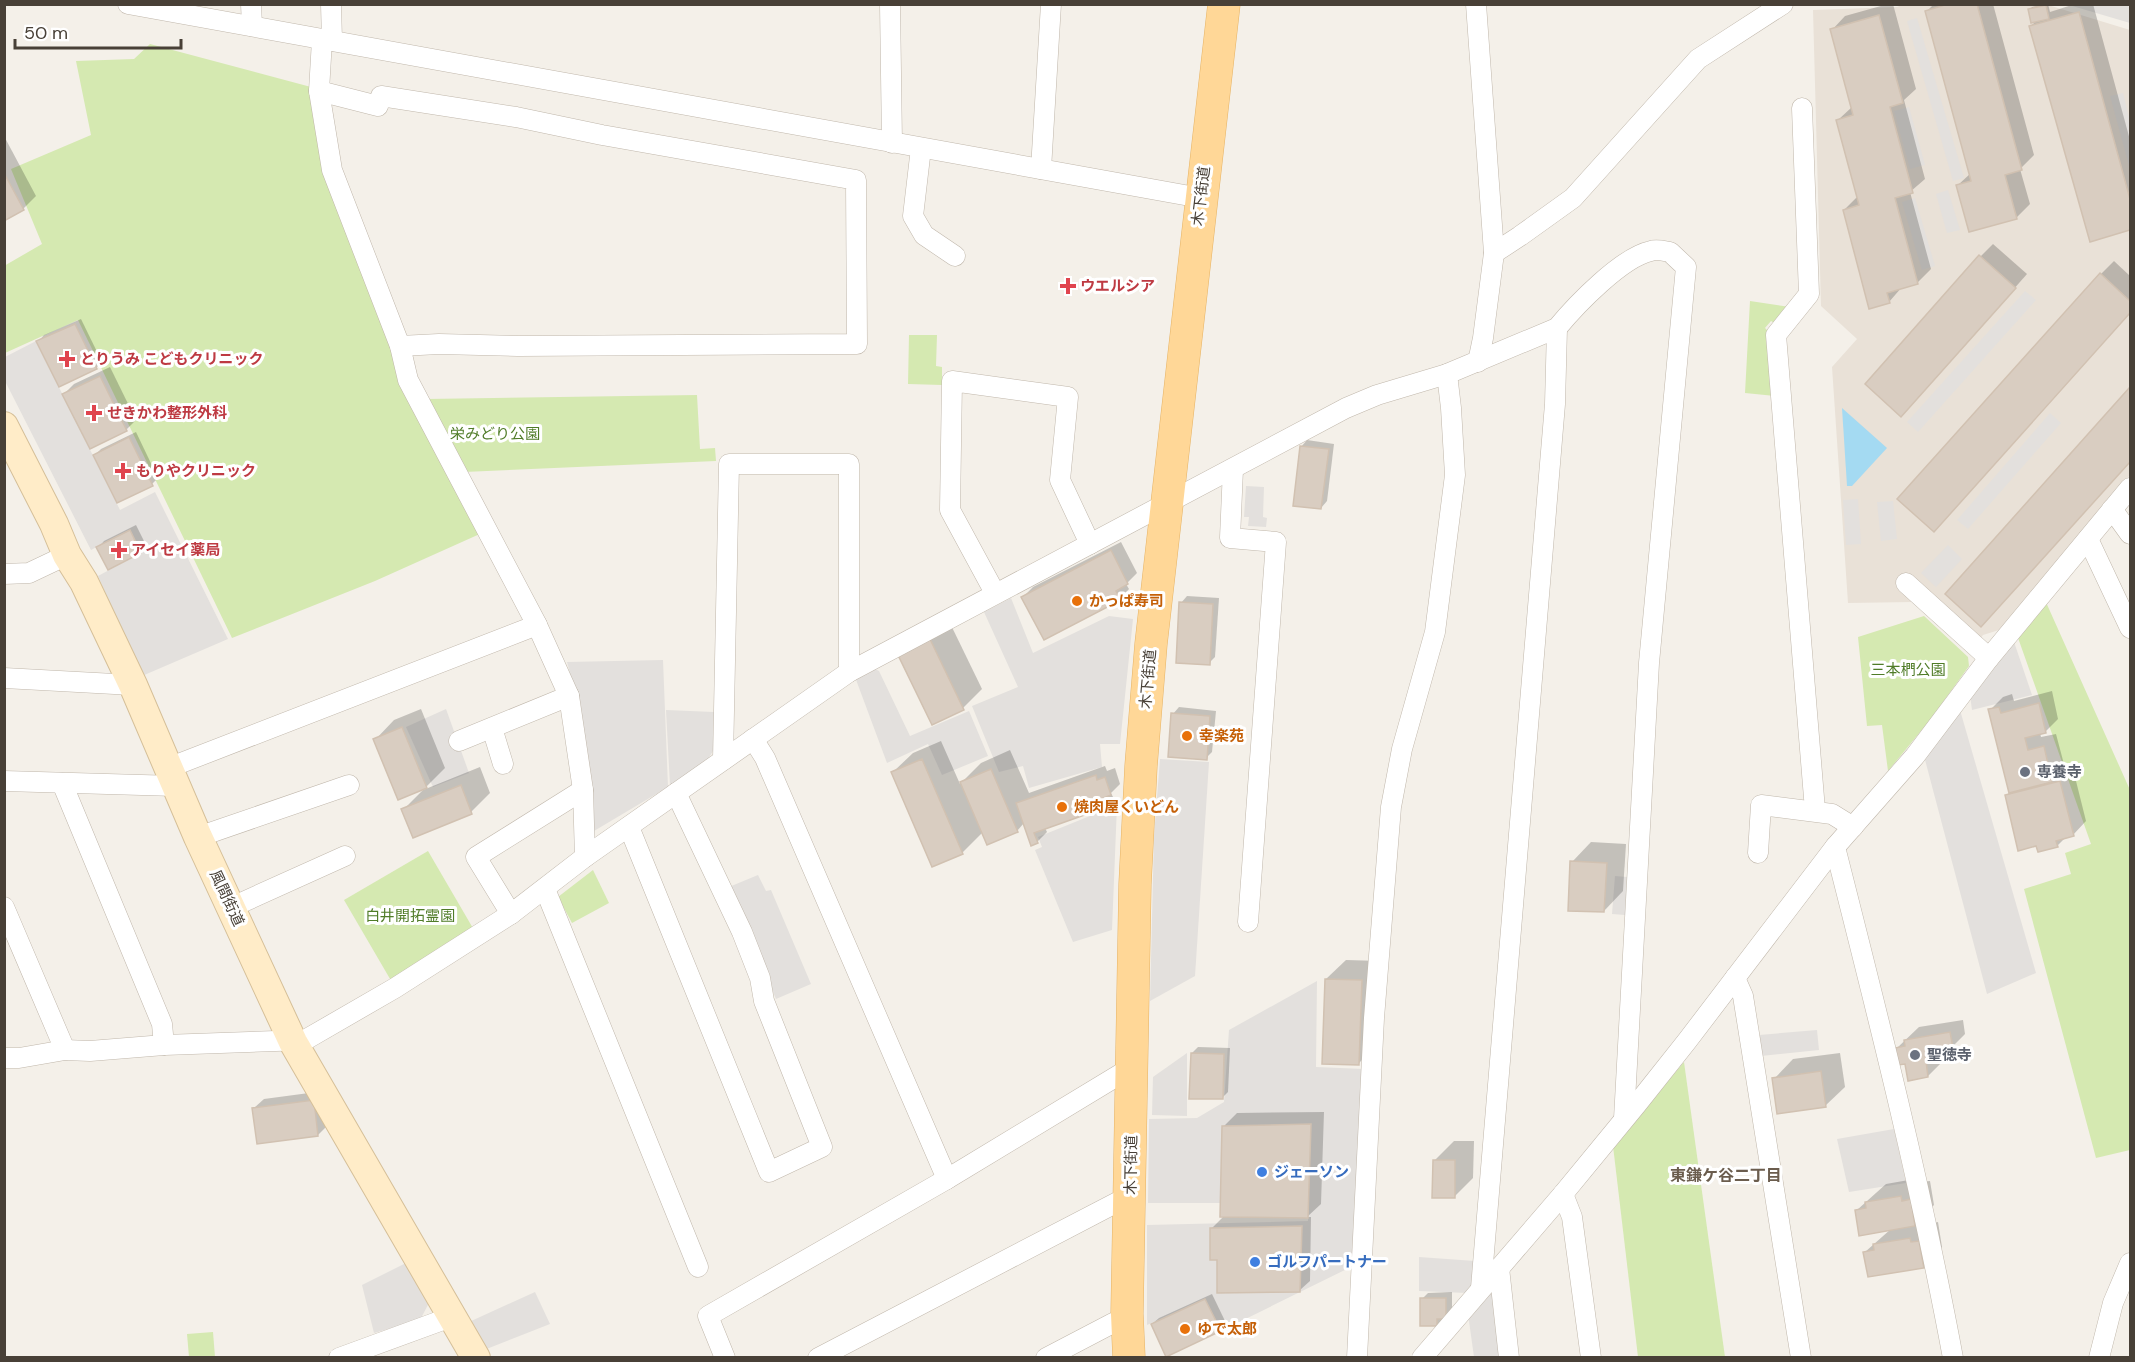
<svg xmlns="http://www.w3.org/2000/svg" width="2135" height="1362" viewBox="0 0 2135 1362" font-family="'DM Sans','Noto Sans JP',sans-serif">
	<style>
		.residential { fill: #e9e1d7 }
		.green { fill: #d5e9b1 }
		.parking { fill: #e3e0dd }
		.water { fill: #a4daf2 }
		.shadow { fill: #0003 }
		.building { fill: #d9cdc1; stroke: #d1c1b1; stroke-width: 1.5 }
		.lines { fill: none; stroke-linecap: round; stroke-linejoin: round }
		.street-casing { stroke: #c0b7ab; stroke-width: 21 }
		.secondary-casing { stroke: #d5bf98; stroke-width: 30 }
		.primary-casing { stroke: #e6b365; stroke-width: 33 }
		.street { stroke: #fff; stroke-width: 20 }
		.secondary { stroke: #ffecc8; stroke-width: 28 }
		.primary { stroke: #ffd797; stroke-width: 32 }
		.health-dot { fill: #e0444e; stroke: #fff; stroke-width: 2 }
		.food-dot { fill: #e8710a; stroke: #fff; stroke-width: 2 }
		.worship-dot { fill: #6b7280; stroke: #fff; stroke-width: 2 }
		.shop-dot { fill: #3f7fe0; stroke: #fff; stroke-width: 2 }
		.labels { text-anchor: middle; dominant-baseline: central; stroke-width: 6; stroke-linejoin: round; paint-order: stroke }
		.street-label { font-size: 15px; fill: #484037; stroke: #fff }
		.health-label { font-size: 15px; font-weight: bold; fill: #be3a42; stroke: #fff; text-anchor: start }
		.park-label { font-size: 15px; fill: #507c28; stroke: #fff }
		.food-label { font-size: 15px; font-weight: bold; fill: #c56008; stroke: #fff; text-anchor: start }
		.worship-label { font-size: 15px; font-weight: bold; fill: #5b616d; stroke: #fff; text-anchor: start }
		.shop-label { font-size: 15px; font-weight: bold; fill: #366cbe; stroke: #fff; text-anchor: start }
		.neighbourhood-label { font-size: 16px; font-weight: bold; fill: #6b5d4e; stroke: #fff }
	</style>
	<rect width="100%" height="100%" fill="#f4f0e9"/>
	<path class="residential" d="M1904,4L2048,5L2130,30V475L1999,630L1983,635L1969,653L1913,602L1848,603L1832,367L1857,339L1821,306L1813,10L1897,7Z"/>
	<g class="green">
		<path d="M150,44L311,87L326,173L482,533L375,581L232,638L78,320L5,353L4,266L42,244L11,169L91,135L76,61L134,59Z"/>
		<path d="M1750,301L1790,307L1776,324L1771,321L1765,328L1770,333L1775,396L1745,393Z"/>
		<path d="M909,335H937L936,366L942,367V385L908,384Z"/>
		<path d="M697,395L700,449L715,448L716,461L464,472L426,399Z"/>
		<path d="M2045,600L2130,790V1150L2096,1158L2024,889L2071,874L2065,853L2091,844L2017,635Z"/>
		<path d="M1924,616L1968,657L1969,666L1930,720L1888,771L1882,725L1867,726L1858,637Z"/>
		<path d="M428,851L474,930L393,984L344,900Z"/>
		<path d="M593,870L609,903L572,923L558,897Z"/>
		<path d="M1684,1062L1725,1357H1638L1613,1146Z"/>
		<path d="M213,1332L215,1357H189L187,1334Z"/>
	</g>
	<g class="parking">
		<path d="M2069,5H2130V23Z"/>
		<path d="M1917,18L1964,178L1953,181L1907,21Z"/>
		<path d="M2123,93L2130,121V169L2110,96Z"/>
		<path d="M1909,107L1925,165L1910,169L1894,111Z"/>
		<path d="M1948,190L1960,230L1947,233L1936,194Z"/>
		<path d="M1915,198L1935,266L1922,270L1902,202Z"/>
		<path d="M2025,291L2036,300L1918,432L1907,422Z"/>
		<path d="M36,341L120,510L155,492L228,639L142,676L98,576L141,553L129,530L91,550L5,381V357Z"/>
		<path d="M2050,413L2061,423L1968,529L1957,520Z"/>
		<path d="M1246,486L1264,487L1263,517L1267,518L1266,527L1248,526L1249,517H1244Z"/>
		<path d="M1858,499L1861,544L1846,545L1843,500Z"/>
		<path d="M1893,501L1897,539L1881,541L1877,502Z"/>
		<path d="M1948,545L1962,559L1936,587L1921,573Z"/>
		<path d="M1011,598L1033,653L1109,616L1133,619L1120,744H1100L1102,767L1029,788L1023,766L999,772L972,706L1018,687L984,612Z"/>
		<path d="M2013,639L2032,695L1972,710L1970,695Z"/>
		<path d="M663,660L668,787L594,831L582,720L567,662Z"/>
		<path d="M873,668L879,671L910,736L969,711L988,756L942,775L928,744L887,763L855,677Z"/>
		<path d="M446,709L469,773L433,787L406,727Z"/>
		<path d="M666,710L714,712L713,751L708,759L670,785Z"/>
		<path d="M1960,710L2036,973L1987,994L1924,756Z"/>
		<path d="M1160,759L1209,762L1195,976L1150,1001L1154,836Z"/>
		<path d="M1117,805L1112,930L1073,942L1035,850L1042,847L1038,837Z"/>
		<path d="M758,875L766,891L771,890L811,984L776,999L729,887Z"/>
		<path d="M1615,876L1627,877L1625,915L1612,914Z"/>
		<path d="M1317,981L1316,1067L1364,1069L1355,1265L1221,1331L1205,1299L1147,1325V1225L1308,1221L1311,1124L1223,1126L1220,1203H1148L1149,1119L1197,1118L1224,1102L1229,1030Z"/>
		<path d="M1817,1030L1819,1050L1761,1056L1759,1035Z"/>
		<path d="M1187,1053V1116L1152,1115L1153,1077Z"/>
		<path d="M1894,1129L1906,1183L1849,1192L1837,1139Z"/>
		<path d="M1419,1257L1475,1261L1474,1284L1467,1293L1419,1291Z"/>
		<path d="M406,1263L430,1301L420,1320L374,1333L362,1285Z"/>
		<path d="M1494,1288L1502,1357H1474L1468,1314Z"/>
		<path d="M535,1292L550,1324L484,1350L469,1322Z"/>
	</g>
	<path class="water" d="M1842,408L1887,448L1852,486H1847Z"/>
	<g class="shadow">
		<path d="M1888,4H1893L1916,89L1904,100L1925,179L1910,192L1931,269L1917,283L1902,287L1889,302L1844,210L1858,196L1838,120L1852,107L1832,30L1845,16Z"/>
		<path d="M1934,4H1993L2034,155L2020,169L2030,204L2017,217L1970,231L1958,185L1971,173L1927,11Z"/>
		<path d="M2048,4L2050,12L2075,4H2093L2130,140V229L2091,240L2030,27L2037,20L2030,10L2032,7Z"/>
		<path d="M4,136L36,196L23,209L4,219Z"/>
		<path d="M1993,244L2027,274L1914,402L1980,257Z"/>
		<path d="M2114,261L2130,276V312L1947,517L2101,274Z"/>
		<path d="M81,319L102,362L96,368L38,342L44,335Z"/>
		<path d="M110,367L136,420L126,430L64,394L74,384Z"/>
		<path d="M2130,390V461L1994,612L1947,593Z"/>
		<path d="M136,432L158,478L152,484L95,455L101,449Z"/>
		<path d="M1307,440L1334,444L1327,501L1321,508L1301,447Z"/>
		<path d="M136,525L146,545L140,552L98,548L104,541Z"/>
		<path d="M1121,542L1137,573L1126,584L1129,589L1120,599L1023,597L1033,587Z"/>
		<path d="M1187,596L1219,598L1215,657L1209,663L1181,603Z"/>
		<path d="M948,619L982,689L963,708L919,634Z"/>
		<path d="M2052,691L2058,719L2045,732L2040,733L2041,737L2056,734L2065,768L2060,773L2073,769L2086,821L2073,835L2067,836L2057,846L2006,796L2010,792L1990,710L2003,697L2012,694L2014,701Z"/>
		<path d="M1179,707L1216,711L1212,752L1206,758L1173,714Z"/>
		<path d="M421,709L445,768L423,790L480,767L490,793L471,812L403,810L425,788L375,740L394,720Z"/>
		<path d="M941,741L960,784L981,763L1010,750L1029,793L1105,766L1107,771L1115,768L1120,784L1111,793L1113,797L1103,807L1045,828L1047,832L1037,842L1024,823L1017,831L983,832L962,853L893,772L913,753Z"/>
		<path d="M1591,842L1626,844L1623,891L1604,911L1572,862Z"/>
		<path d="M1346,960L1381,961L1378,1044L1358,1064L1326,979Z"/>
		<path d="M1963,1020L1965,1034L1952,1047L1939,1049L1941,1063L1928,1076L1906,1062L1897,1048L1919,1027Z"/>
		<path d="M1198,1047L1230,1048L1228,1092L1222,1098L1192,1053Z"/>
		<path d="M1840,1053L1845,1087L1825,1106L1774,1079L1793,1059Z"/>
		<path d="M324,1091L328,1125L318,1135L254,1108L264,1099Z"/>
		<path d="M1324,1112L1321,1204L1307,1217H1311L1310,1281L1300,1290L1219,1258L1212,1228L1224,1216V1126L1237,1113Z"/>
		<path d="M1454,1141H1474L1473,1178L1454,1197L1435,1160Z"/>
		<path d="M1920,1178L1921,1182L1930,1181L1934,1205L1917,1221L1930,1224L1938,1222L1942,1247L1923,1266L1865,1252L1891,1229L1857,1210L1886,1184Z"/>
		<path d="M1452,1292V1311L1437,1325L1422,1299L1428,1293Z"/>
		<path d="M1212,1294L1226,1323L1220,1329L1152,1324L1159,1318Z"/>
	</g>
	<g class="building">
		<path d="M1948,4H1977L2022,170L2005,175L2017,219L1969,232L1956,185L1971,181L1925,11Z"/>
		<path d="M2046,5L2049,19L2031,23L2028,9Z"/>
		<path d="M2079,12L2130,199V230L2090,242L2029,26Z"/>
		<path d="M1879,15L1903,103L1890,107L1913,193L1895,198L1918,284L1887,293L1890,303L1869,309L1843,210L1859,205L1836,120L1853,115L1830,29Z"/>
		<path d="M4,173L24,210L4,221Z"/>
		<path d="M1979,255L2016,288L1901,417L1865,384Z"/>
		<path d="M2100,273L2130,301V313L1934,532L1897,499Z"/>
		<path d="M75,324L97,369L59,387L36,341Z"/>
		<path d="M100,376L127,431L90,449L62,394Z"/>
		<path d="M2130,387V462L1981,627L1945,594Z"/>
		<path d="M129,437L153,486L117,503L93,455Z"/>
		<path d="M1300,446L1329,449L1321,509L1293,506Z"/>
		<path d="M130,530L141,553L108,570L96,547Z"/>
		<path d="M1111,550L1128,584L1116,591L1121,600L1044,640L1021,597Z"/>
		<path d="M1179,602L1213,604L1210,665L1176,663Z"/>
		<path d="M929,637L964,710L932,725L897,653Z"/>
		<path d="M2039,703L2046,733L2025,738L2028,750L2044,746L2052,782L2009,793L1988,709L1999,707L2001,713Z"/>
		<path d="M1171,713L1210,716L1207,760L1168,757Z"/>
		<path d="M402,727L427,788L398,800L373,739Z"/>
		<path d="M922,759L963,854L932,867L891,772Z"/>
		<path d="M991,769L1018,832L987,845L960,782Z"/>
		<path d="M1096,775L1097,780L1105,777L1111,795L1101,799L1104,808L1034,833L1038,843L1031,846L1016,803Z"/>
		<path d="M2060,781L2074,836L2056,841L2058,847L2038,852L2036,846L2018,851L2005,795Z"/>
		<path d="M461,785L472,814L413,838L401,809Z"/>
		<path d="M1570,861L1607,863L1604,912L1568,911Z"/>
		<path d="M1325,979L1362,980L1359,1065L1322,1064Z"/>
		<path d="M1950,1032L1953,1048L1925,1053L1928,1077L1908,1081L1905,1064L1898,1065L1895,1048L1905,1046L1904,1040Z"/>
		<path d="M1191,1053L1224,1054L1223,1099H1189Z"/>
		<path d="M1821,1071L1826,1107L1777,1114L1772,1078Z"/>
		<path d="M314,1100L318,1136L257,1144L252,1108Z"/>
		<path d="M1311,1124L1308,1218L1220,1217L1222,1126Z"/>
		<path d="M1433,1160H1455V1198H1432Z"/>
		<path d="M1901,1196L1902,1201L1911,1199L1915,1226L1859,1236L1855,1210L1866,1208L1865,1202Z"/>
		<path d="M1302,1226L1300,1292L1217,1293V1260H1210V1228Z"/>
		<path d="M1910,1238L1911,1242L1919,1241L1924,1268L1868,1277L1863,1252L1874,1250L1873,1244Z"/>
		<path d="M1420,1298H1446V1319H1437V1326H1420Z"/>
		<path d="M1205,1299L1221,1331L1166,1357L1151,1324Z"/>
	</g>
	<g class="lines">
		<defs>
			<g id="street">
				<path d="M128,4L1201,198"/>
				<path d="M251,4L252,26"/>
				<path d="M331,4L332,41"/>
				<path d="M890,4L892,143"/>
				<path d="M1476,4L1494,253L1483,338L1478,362"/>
				<path d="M322,40L319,91L332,170L400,346L408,380L537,625L569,696L583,790L585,857"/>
				<path d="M319,91L378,106L381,96L516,117L602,135L856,180L857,344L518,346L439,344L400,346"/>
				<path d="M1802,108L1809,294L1776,335L1815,810"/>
				<path d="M921,148L913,216L924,235L955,256"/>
				<path d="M1041,169L1051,4"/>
				<path d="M1494,253L1520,236L1573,198L1698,59L1783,4"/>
				<path d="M1233,469L1230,538L1276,542L1248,922"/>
				<path d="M2112,509L2130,534"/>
				<path d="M2088,539L2130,628"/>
				<path d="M4,574L29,573L67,555"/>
				<path d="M1906,583L1989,658"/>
				<path d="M995,593L950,510L952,381L1068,397L1060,480L1090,544"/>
				<path d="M4,678L133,685"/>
				<path d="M492,728L503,764"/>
				<path d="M753,739L765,758L947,1179"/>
				<path d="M459,741L569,696"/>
				<path d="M723,760L729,464H849V672"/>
				<path d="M168,768L537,625"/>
				<path d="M4,781L176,786"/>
				<path d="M62,783L162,1024L164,1045"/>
				<path d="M629,827L769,1172L822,1147L764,1001L760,978L742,932L676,793"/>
				<path d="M198,837L349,785"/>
				<path d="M1835,847C1878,1016 1921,1186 1953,1358"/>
				<path d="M1758,853L1761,805L1832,814L1853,827"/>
				<path d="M545,889L698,1267"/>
				<path d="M4,907L65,1050"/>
				<path d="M232,907L345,856"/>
				<path d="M511,914L476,857L583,790"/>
				<path d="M1735,978L1743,996L1801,1358"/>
				<path d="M4,1058H19L65,1050L90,1051L164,1045L305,1040L395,988L511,914L585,857L849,672L1346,408L1377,395L1447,374L1557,328C1576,305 1622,257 1651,251C1656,249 1664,251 1670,252L1686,267L1649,663L1624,1119"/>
				<path d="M1563,1194L1572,1217L1591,1358"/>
				<path d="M1499,1268L1509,1358"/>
				<path d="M1481,1288L1555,404L1557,328"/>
				<path d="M339,1358L451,1317"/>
				<path d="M725,1358L708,1316L947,1179L1132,1067"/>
				<path d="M818,1358L1131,1195"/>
				<path d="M1046,1358L1113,1323L1129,1325"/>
				<path d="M1357,1358L1374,1018L1391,807L1402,749L1435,632L1455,475L1451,408L1447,374"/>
				<path d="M1422,1358L1563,1194L1637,1104L1687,1041L1835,847L1915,756L1989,658L2130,488"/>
				<path d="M2099,1358L2113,1303L2130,1263"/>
			</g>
			<path id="secondary" d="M4,426L54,524L67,555L84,582L133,685L198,837L293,1042L476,1358"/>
			<path id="primary" d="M1129,1358L1127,1314L1135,884L1141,766L1151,644L1224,4"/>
		</defs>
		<use href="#street" class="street-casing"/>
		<use href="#secondary" class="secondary-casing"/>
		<use href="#primary" class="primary-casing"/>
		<use href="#street" class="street"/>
		<use href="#secondary" class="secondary"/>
		<use href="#primary" class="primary"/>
	</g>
	<g class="health-dot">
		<path d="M1065 277h6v6h6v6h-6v6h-6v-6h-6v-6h6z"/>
		<path d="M64 350h6v6h6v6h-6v6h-6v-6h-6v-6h6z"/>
		<path d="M91 404h6v6h6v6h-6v6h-6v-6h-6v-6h6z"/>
		<path d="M120 462h6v6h6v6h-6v6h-6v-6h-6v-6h6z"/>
		<path d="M116 541h6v6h6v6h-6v6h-6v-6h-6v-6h6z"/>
	</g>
	<g class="food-dot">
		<circle cx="1077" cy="601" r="6"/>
		<circle cx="1187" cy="736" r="6"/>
		<circle cx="1062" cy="807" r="6"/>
		<circle cx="1185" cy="1329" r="6"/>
	</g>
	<g class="worship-dot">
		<circle cx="2025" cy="772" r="6"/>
		<circle cx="1915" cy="1055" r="6"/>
	</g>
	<g class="shop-dot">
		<circle cx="1262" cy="1172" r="6"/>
		<circle cx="1255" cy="1262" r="6"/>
	</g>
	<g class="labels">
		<g class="street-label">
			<text transform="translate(1201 196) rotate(-83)">木下街道</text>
			<text transform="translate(1148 679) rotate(-85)">木下街道</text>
			<text transform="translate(227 898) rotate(65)">風間街道</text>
			<text transform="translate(1131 1165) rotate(-89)">木下街道</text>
		</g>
		<g class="health-label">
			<text x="1080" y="286">ウエルシア</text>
			<text x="80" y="359">とりうみ こどもクリニック</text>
			<text x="107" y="413">せきかわ整形外科</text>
			<text x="136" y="471">もりやクリニック</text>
			<text x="131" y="550">アイセイ薬局</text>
		</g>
		<g class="park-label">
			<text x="495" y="434">栄みどり公園</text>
			<text x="1908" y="670">三本椚公園</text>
			<text x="410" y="916">白井開拓霊園</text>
		</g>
		<g class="food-label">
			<text x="1089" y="601">かっぱ寿司</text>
			<text x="1199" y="736">幸楽苑</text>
			<text x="1074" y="807">焼肉屋くいどん</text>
			<text x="1197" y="1329">ゆで太郎</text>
		</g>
		<g class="worship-label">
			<text x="2037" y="772">専養寺</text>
			<text x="1927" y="1055">聖徳寺</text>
		</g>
		<g class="shop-label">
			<text x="1274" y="1172">ジェーソン</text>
			<text x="1267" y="1262">ゴルフパートナー</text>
		</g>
		<g class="neighbourhood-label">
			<text x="1726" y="1175">東鎌ケ谷二丁目</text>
		</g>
	</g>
	<rect width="2135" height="1362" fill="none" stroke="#484037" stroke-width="12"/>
	<path d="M15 39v9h166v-9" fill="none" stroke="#484037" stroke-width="3"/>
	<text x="24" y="39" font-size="18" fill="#484037" stroke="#ffffff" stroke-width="4.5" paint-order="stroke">50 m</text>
</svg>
